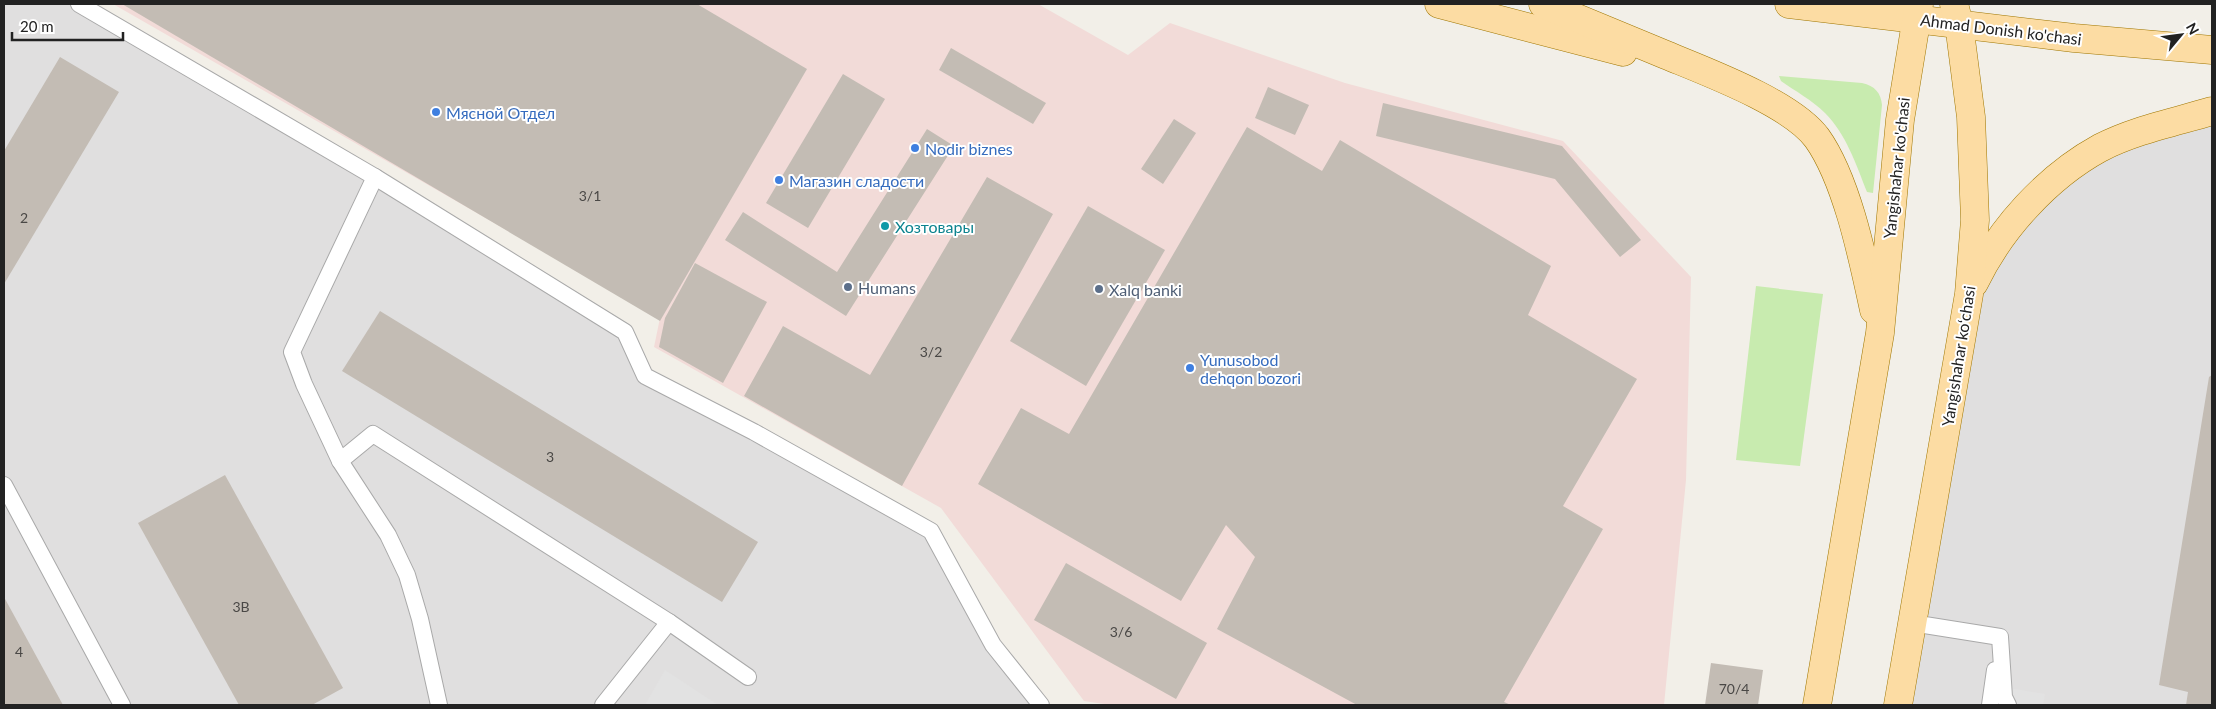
<svg xmlns="http://www.w3.org/2000/svg" width="2216" height="709" viewBox="0 0 2216 709" font-family="Lato,sans-serif">
	<style>
		.residential { fill: #e0dfdf }
		.commercial { fill: #f2dbd8 }
		.grass { fill: #c8ebaf }
		.parking { fill: #e2e2e2 }
		.building { fill: #c3bcb4 }
		.lines { fill: none; stroke-linecap: round; stroke-linejoin: round }
		.lane-casing { stroke: #a9a9a9; stroke-width: 18 }
		.primary-casing { stroke: #9f7600; stroke-width: 29 }
		.lane { stroke: #fff; stroke-width: 16 }
		.primary { stroke: #fcdca3; stroke-width: 28 }
		.shop-dot { fill: #3f7fe0; stroke: #fff; stroke-width: 2 }
		.culture-dot { fill: #0f9aa8; stroke: #fff; stroke-width: 2 }
		.service-dot { fill: #5c6f8a; stroke: #fff; stroke-width: 2 }
		.labels { text-anchor: middle; dominant-baseline: central; stroke-width: 4; stroke-linejoin: round; paint-order: stroke }
		.number-label { font-size: 14px; fill: #4a4846 }
		.street-label { font-size: 16px; fill: #222; stroke: #fff }
		.shop-label { font-size: 16px; fill: #366cbe; stroke: #fff; text-anchor: start }
		.culture-label { font-size: 16px; fill: #0d838f; stroke: #fff; text-anchor: start }
		.service-label { font-size: 16px; fill: #4e5e75; stroke: #fff; text-anchor: start }
	</style>
	<rect width="100%" height="100%" fill="#f2efe8"/>
	<g class="residential">
		<path d="M4,4H79L625,332L646,376L931,531L993,645L1041,705H4Z"/>
		<path d="M2212,111V705H1898L1969,294L2063,173Z"/>
	</g>
	<path class="commercial" d="M113,4H1038L1128,55L1170,23L1345,83L1563,141L1691,277L1686,480L1664,705H1111L1084,701L941,508L654,347L660,318Z"/>
	<g class="grass">
		<path d="M1779,76L1862,83C1875,86 1881,93 1882,105L1873,193L1867,192C1856,164 1846,134 1825,113C1812,100 1795,91 1781,81Z"/>
		<path d="M1756,286L1823,294L1800,466L1736,460Z"/>
	</g>
	<g class="parking">
		<path d="M665,670L718,705H645Z"/>
		<path d="M1985,684L2045,694L2043,705H1982Z"/>
	</g>
	<g class="building">
		<path d="M122,4H697L807,69L660,321Z"/>
		<path d="M951,48L1046,103L1033,124L939,70Z"/>
		<path d="M60,57L119,92L4,284V151Z"/>
		<path d="M843,74L885,99L808,228L766,203Z"/>
		<path d="M1268,87L1309,105L1295,135L1255,118Z"/>
		<path d="M1383,103L1562,146L1641,240L1620,257L1555,179L1376,136Z"/>
		<path d="M1174,119L1196,133L1163,184L1141,169Z"/>
		<path d="M1247,127L1322,171L1340,140L1551,266L1528,315L1637,379L1563,506L1603,529L1504,702L1511,705H1357L1217,629L1255,557L1226,525L1181,601L978,484L1021,408L1069,434Z"/>
		<path d="M927,129L954,146L846,316L725,240L743,212L837,272Z"/>
		<path d="M987,177L1053,214L902,486L744,396L783,326L870,375Z"/>
		<path d="M1088,206L1165,250L1086,386L1010,341Z"/>
		<path d="M695,263L767,302L723,383L659,347L665,318Z"/>
		<path d="M380,311L758,542L722,602L342,371Z"/>
		<path d="M2212,375V705H2186L2188,692L2159,685L2209,377Z"/>
		<path d="M225,475L343,688L312,705H239L138,523Z"/>
		<path d="M1066,563L1207,643L1176,699L1034,620Z"/>
		<path d="M4,597L63,705H4Z"/>
		<path d="M1711,663L1763,670L1758,705H1705Z"/>
	</g>
	<g class="lines">
		<defs>
			<g id="lane">
				<path d="M79,4L375,177L625,332L645,376L754,432L931,531L993,645L1041,705"/>
				<path d="M375,177L292,352L304,384L340,461L388,535L407,575L420,619L439,705"/>
				<path d="M340,461L373,434L669,622L748,677"/>
				<path d="M4,485L122,705"/>
				<path d="M1912,623L2000,637L2004,697L2008,705"/>
				<path d="M603,705L669,622"/>
				<path d="M1990,705L1995,670"/>
			</g>
			<g id="primary">
				<path d="M1439,4L1623,52"/>
				<path d="M1543,4C1584,21 1625,38 1666,55C1707,72 1791,103 1817,138C1847,180 1863,259 1874,310"/>
				<path d="M1789,4L2074,38L2212,50"/>
				<path d="M1974,283C2000,229 2047,177 2100,148C2135,130 2175,122 2212,111"/>
				<path d="M1817,705L1880,333L1900,120L1919,4"/>
				<path d="M1898,705L1969,294L1975,220L1971,117L1959,24L1954,4"/>
			</g>
		</defs>
		<use href="#lane" class="lane-casing"/>
		<use href="#primary" class="primary-casing"/>
		<use href="#lane" class="lane"/>
		<use href="#primary" class="primary"/>
	</g>
	<g class="shop-dot">
		<circle cx="436" cy="112" r="5"/>
		<circle cx="915" cy="148" r="5"/>
		<circle cx="779" cy="180" r="5"/>
		<circle cx="1190" cy="368" r="5"/>
	</g>
	<circle class="culture-dot" cx="885" cy="226" r="5"/>
	<g class="service-dot">
		<circle cx="848" cy="287" r="5"/>
		<circle cx="1099" cy="289" r="5"/>
	</g>
	<g class="labels">
		<g class="number-label">
			<text x="590" y="195">3/1</text>
			<text x="24" y="217">2</text>
			<text x="931" y="351">3/2</text>
			<text x="550" y="456">3</text>
			<text x="241" y="606">3B</text>
			<text x="1121" y="631">3/6</text>
			<text x="19" y="651">4</text>
			<text x="1734" y="688">70/4</text>
		</g>
		<g class="street-label">
			<text transform="translate(2001 29) rotate(7)">Ahmad Donish ko'chasi</text>
			<text transform="translate(1896 168) rotate(-84)">Yangishahar ko'chasi</text>
			<text transform="translate(1958 356) rotate(-81)">Yangishahar ko‘chasi</text>
		</g>
		<g class="shop-label">
			<text x="446" y="112">Мясной Отдел</text>
			<text x="925" y="148">Nodir biznes</text>
			<text x="789" y="180">Магазин сладости</text>
			<text x="1200" y="359">Yunusobod<tspan x="1200" dy="18">dehqon bozori</tspan></text>
		</g>
		<g class="culture-label">
			<text x="895" y="226">Хозтовары</text>
		</g>
		<g class="service-label">
			<text x="858" y="287">Humans</text>
			<text x="1109" y="289">Xalq banki</text>
		</g>
	</g>
	<rect width="2216" height="709" fill="none" stroke="#222222" stroke-width="10"/>
	<g transform="translate(2181 35) rotate(61)" stroke="#ffffff" stroke-width="4" paint-order="stroke">
	<path d="M0-4L9 19L0 12L-9 19Z" fill="#222222"/>
	<text y="-8" font-size="14" font-weight="bold" text-anchor="middle" fill="#222222">N</text>
	</g>
	<path d="M12 32v8h111v-8" fill="none" stroke="#222222" stroke-width="2.5"/>
	<text x="20" y="32" font-size="15" fill="#222222" stroke="#ffffff" stroke-width="4" paint-order="stroke">20 m</text>
</svg>
